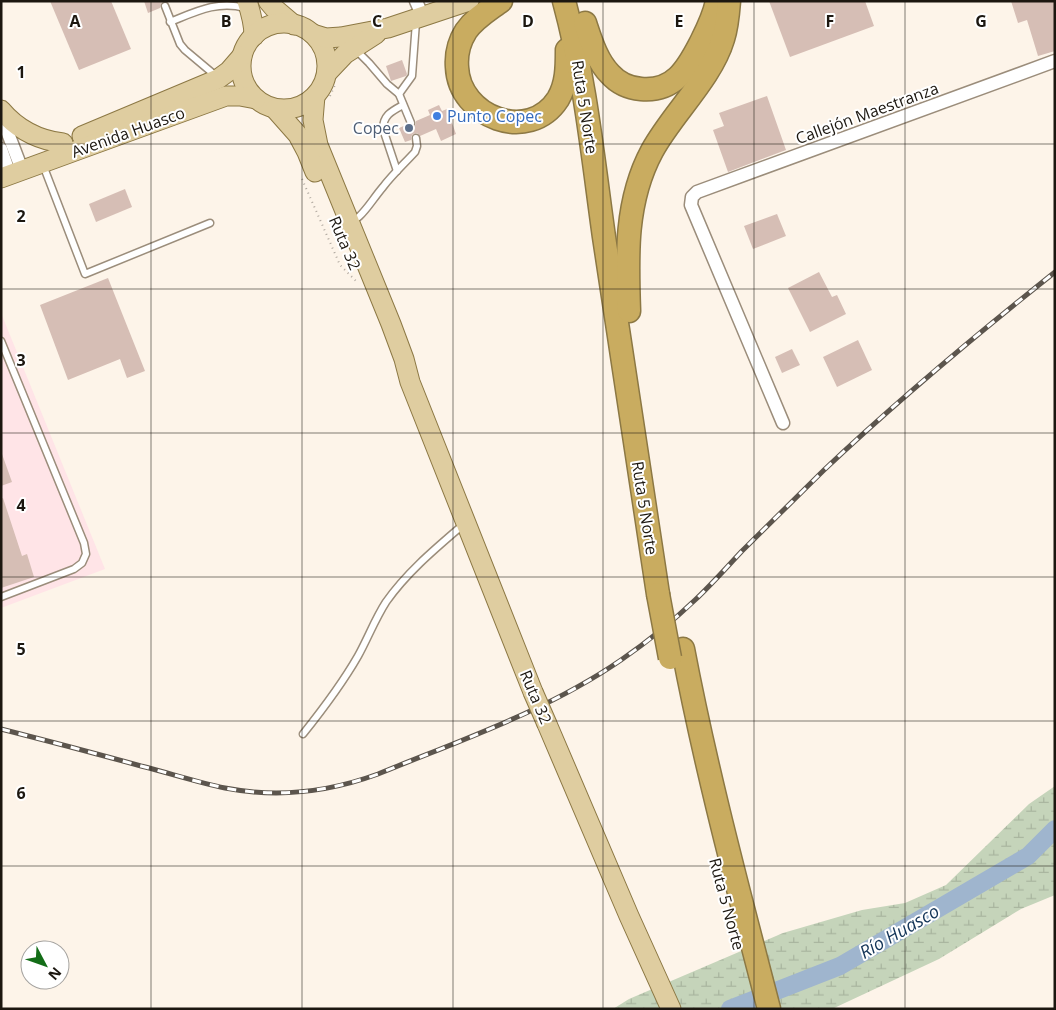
<svg xmlns="http://www.w3.org/2000/svg" width="1056" height="1010" viewBox="0 0 1056 1010" font-family="'Open Sans',sans-serif">
	<style>
		.medical { fill: #ffe4e7 }
		.wetland { fill: url(#wetland-marsh) }
		.lines { fill: none; stroke-linecap: round; stroke-linejoin: round }
		.river { stroke: #9fb5ce; stroke-width: 18 }
		.building { fill: #d6beb5 }
		.service-casing { stroke: #9b8d7b; stroke-width: 9 }
		.minor-casing { stroke: #9b8d7b; stroke-width: 15 }
		.primary-casing { stroke: #8c7844; stroke-width: 21 }
		.motorway-casing { stroke: #8c7844; stroke-width: 25 }
		.path { stroke: #b0a89f; stroke-width: 2; stroke-dasharray: 1 4; stroke-linecap: butt }
		.service { stroke: #fff; stroke-width: 6 }
		.minor { stroke: #fff; stroke-width: 12 }
		.primary { stroke: #dfcda0; stroke-width: 19 }
		.motorway { stroke: #c9ac60; stroke-width: 22 }
		.rail-casing { stroke: #5c554d; stroke-width: 5 }
		.rail { stroke: #fff; stroke-width: 3; stroke-dasharray: 9; stroke-linecap: butt }
		.primary-bridge-casing { stroke: #8c7844; stroke-width: 21; stroke-linecap: butt }
		.motorway-bridge-casing { stroke: #8c7844; stroke-width: 25; stroke-linecap: butt }
		.primary-bridge { stroke: #dfcda0; stroke-width: 19 }
		.motorway-bridge { stroke: #c9ac60; stroke-width: 22 }
		.grid { fill: none; stroke: #1c1710; stroke-width: 1; stroke-opacity: 0.55 }
		.shop-dot { fill: #3f7fe0; stroke: #fff; stroke-width: 2 }
		.service-dot { fill: #5c6f8a; stroke: #fff; stroke-width: 2 }
		.labels { text-anchor: middle; dominant-baseline: central; stroke-width: 4; stroke-linejoin: round; paint-order: stroke }
		.street-label { font-size: 16px; fill: #1c1710; stroke: #fff }
		.shop-label { font-size: 16px; fill: #366cbe; stroke: #fff; text-anchor: start }
		.service-label { font-size: 16px; fill: #4e5e75; stroke: #fff; text-anchor: end }
		.water-label { font-size: 18px; font-style: italic; fill: #143558; stroke: #fff }
		.grid-label { font-size: 16px; text-anchor: middle; font-weight: bold; fill: #1c1710; stroke: #fff; stroke-width: 4; stroke-linejoin: round; paint-order: stroke }
	</style>
	<defs>
		<pattern id="wetland-marsh" width="20" height="14" patternUnits="userSpaceOnUse" patternTransform="scale(1.25)"><rect width="20" height="14" fill="#c5d4ba"/><path d="M1 5h8M5 5V1M11 12h8M15 12V8" fill="none" stroke="#a9b59f"/></pattern>
	</defs>
	<rect width="100%" height="100%" fill="#fdf4e9"/>
	<path class="medical" d="M1,313L105,569L1,608Z"/>
	<path class="wetland" d="M1055,786V895L1021,909L939,959L832,1009H613L629,999L783,933L862,910L905,903L946,885L1029,804Z"/>
	<g class="lines">
		<path class="river" d="M730,1009L840,966L1028,856L1055,829"/>
	</g>
	<g class="building">
		<path d="M50,1H111L131,49L79,70Z"/>
		<path d="M144,1H164L161,3L160,8L148,13Z"/>
		<path d="M769,1H865L874,26L790,57Z"/>
		<path d="M1011,1H1055V51L1038,56L1027,20L1018,23Z"/>
		<path d="M402,60L407,74L406,76L391,81L386,66Z"/>
		<path d="M767,96L786,150L728,172L713,130L724,126L719,113Z"/>
		<path d="M439,105L442,111L447,109L456,134L441,141L436,129L420,136L417,133L413,134L411,137V140L405,142L399,128L406,125L410,128L413,127L416,124V121L430,115L428,110Z"/>
		<path d="M125,189L132,207L96,222L89,204Z"/>
		<path d="M777,214L786,236L753,249L744,226Z"/>
		<path d="M819,272L832,297L837,295L846,314L810,332L788,288Z"/>
		<path d="M108,278L145,371L127,378L120,359L68,380L40,305Z"/>
		<path d="M858,340L872,370L837,387L823,357Z"/>
		<path d="M792,349L800,365L782,373L775,357Z"/>
		<path d="M2,454L12,482L1,486V455Z"/>
		<path d="M3,498L22,556L27,554L34,577L1,588V499Z"/>
	</g>
	<g class="lines">
		<defs>
			<g id="service">
				<path d="M165,6L180,44L185,50L216,76"/>
				<path d="M170,22C195,12 218,0 245,8"/>
				<path d="M355,49L369,63L387,84L399,94L411,123"/>
				<path d="M399,94L412,76L416,22"/>
				<path d="M43,165L85,274L210,223"/>
				<path d="M397,171L383,129C383,115 392,111 403,105"/>
				<path d="M339,229C363,219 367,206 383,187C392,175 404,164 415,152L417,146L416,138"/>
				<path d="M1,341L84,543L86,554L82,563L74,569L1,597"/>
				<path d="M303,734C323,709 342,684 358,656C368,638 375,619 386,602C407,572 436,548 464,524"/>
			</g>
			<g id="minor">
				<path d="M416,1L423,17"/>
				<path d="M1,115L22,170"/>
				<path d="M1,149L10,175"/>
				<path d="M783,423L691,205L692,197L697,192L1055,61"/>
			</g>
			<g id="primary">
				<path d="M247,1C251,13 254,23 254,36"/>
				<path d="M268,1L274,8L294,25"/>
				<circle cx="284" cy="66" r="43"/>
				<path d="M313,34L326,38L341,37L388,28L469,1"/>
				<path d="M327,73L345,54L376,34"/>
				<path d="M315,96L313,120L318,145L391,324L404,359L410,382L533,692"/>
				<path d="M275,109L298,135L307,152L315,172"/>
				<path d="M1,110C17,129 38,140 63,143"/>
				<path d="M82,136L218,79L229,71L242,56"/>
				<path d="M1,178L226,96H240L256,99"/>
				<path d="M547,724L629,916L671,1009"/>
			</g>
			<g id="motorway">
				<path d="M501,1C489,10 475,18 466,31C459,42 456,54 457,67C459,117 529,144 558,99C567,84 567,67 567,50"/>
				<path d="M564,1C585,78 593,158 604,237C622,356 640,475 658,594"/>
				<path d="M585,23C591,41 597,61 610,74C618,83 629,88 641,89C674,92 687,69 700,44C707,30 714,17 717,1"/>
				<path d="M629,311C627,256 625,201 652,151C672,114 711,79 723,39C727,27 728,14 729,1"/>
				<path d="M683,649C706,770 738,889 769,1009"/>
			</g>
		</defs>
		<use href="#service" class="service-casing"/>
		<use href="#minor" class="minor-casing"/>
		<use href="#primary" class="primary-casing"/>
		<use href="#motorway" class="motorway-casing"/>
		<g class="path">
			<path d="M330,96L335,85"/>
			<path d="M302,179L340,265L358,283"/>
		</g>
		<use href="#service" class="service"/>
		<use href="#minor" class="minor"/>
		<use href="#primary" class="primary"/>
		<use href="#motorway" class="motorway"/>
		<defs>
			<path id="rail" d="M1,729C48,741 94,753 141,766C169,773 197,782 225,788C277,798 329,792 378,774C461,740 547,711 621,660C647,642 672,622 695,600C711,585 726,568 742,551C769,524 797,497 824,470C898,400 976,335 1055,272"/>
		</defs>
		<use href="#rail" class="rail-casing"/>
		<use href="#rail" class="rail"/>
		<defs>
			<path id="primary-bridge" d="M533,692L547,724"/>
			<path id="motorway-bridge" d="M658,594L670,658"/>
		</defs>
		<use href="#primary-bridge" class="primary-bridge-casing"/>
		<use href="#motorway-bridge" class="motorway-bridge-casing"/>
		<use href="#primary-bridge" class="primary-bridge"/>
		<use href="#motorway-bridge" class="motorway-bridge"/>
	</g>
	<path class="grid" d="M151,1V1009M302,1V1009M453,1V1009M603,1V1009M754,1V1009M905,1V1009M1,144H1055M1,289H1055M1,433H1055M1,577H1055M1,721H1055M1,866H1055"/>
	<circle class="shop-dot" cx="437" cy="116" r="5"/>
	<circle class="service-dot" cx="409" cy="128" r="5"/>
	<g class="labels">
		<g class="street-label">
			<text transform="translate(585 107) rotate(81)">Ruta 5 Norte</text>
			<text transform="translate(867 113) rotate(-20)">Callejón Maestranza</text>
			<text transform="translate(128 132) rotate(-20)">Avenida Huasco</text>
			<text transform="translate(345 243) rotate(67)">Ruta 32</text>
			<text transform="translate(645 508) rotate(81)">Ruta 5 Norte</text>
			<text transform="translate(536 697) rotate(67)">Ruta 32</text>
			<text transform="translate(727 904) rotate(75)">Ruta 5 Norte</text>
		</g>
		<g class="shop-label">
			<text x="447" y="116">Punto Copec</text>
		</g>
		<g class="service-label">
			<text x="399" y="128">Copec</text>
		</g>
		<g class="water-label">
			<text transform="translate(899 931) rotate(-30)">Río Huasco</text>
		</g>
	</g>
	<g class="grid-label">
		<text x="75" y="27">A</text>
		<text x="226" y="27">B</text>
		<text x="377" y="27">C</text>
		<text x="528" y="27">D</text>
		<text x="679" y="27">E</text>
		<text x="830" y="27">F</text>
		<text x="981" y="27">G</text>
		<text x="21" y="78">1</text>
		<text x="21" y="222">2</text>
		<text x="21" y="366">3</text>
		<text x="21" y="511">4</text>
		<text x="21" y="655">5</text>
		<text x="21" y="799">6</text>
	</g>
	<rect width="1056" height="1010" fill="none" stroke="#1c1710" stroke-width="5"/>
	<g transform="translate(45 965) rotate(131)"><circle r="24" fill="#ffffff" stroke="#a4a29f"/>
	<path d="M0-4L9 19L0 12L-9 19Z" fill="#136d17"/>
	<text y="-8" font-size="14" font-weight="bold" text-anchor="middle" fill="#1c1710">N</text>
	</g>
</svg>
